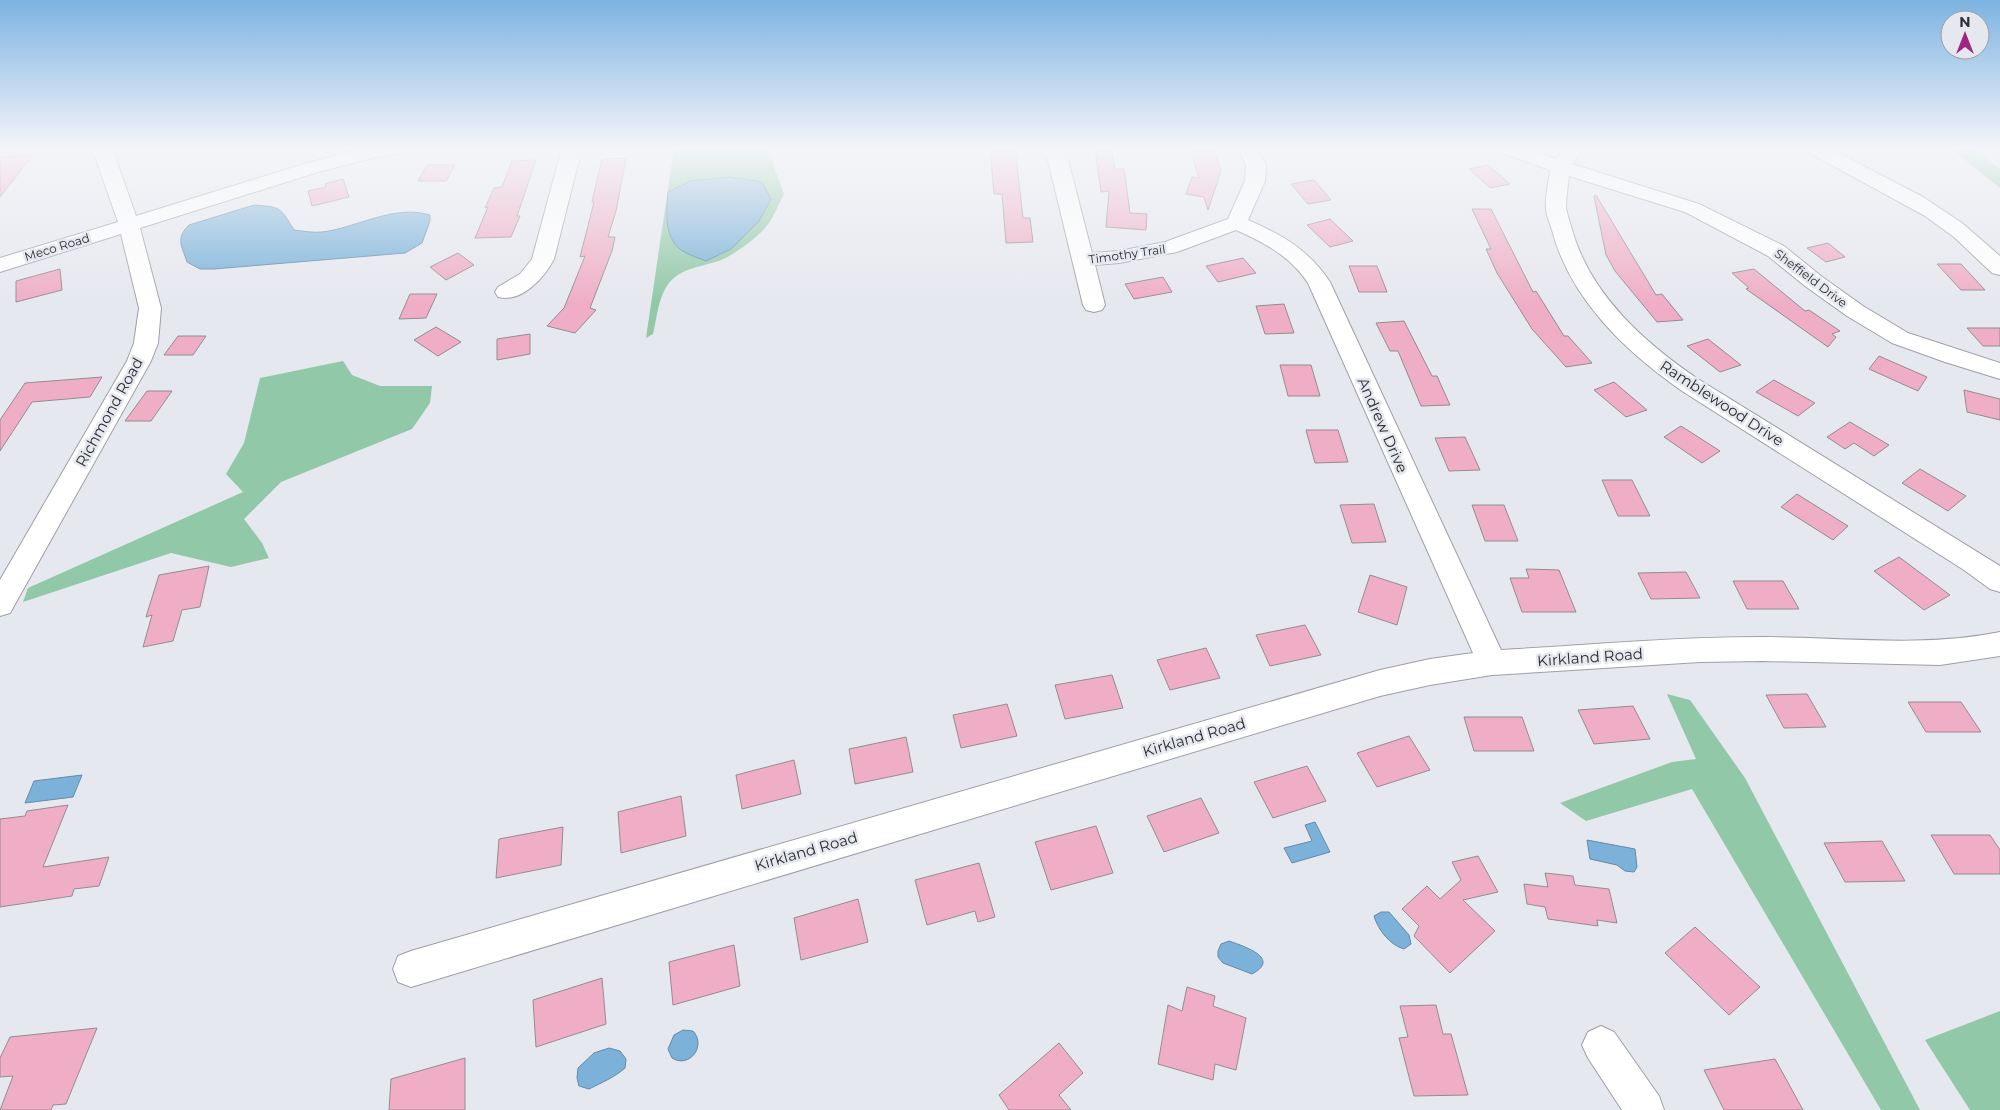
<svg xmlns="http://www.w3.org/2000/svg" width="2000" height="1110" viewBox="0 0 2000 1110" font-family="Montserrat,sans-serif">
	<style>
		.green { fill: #91c8a7 }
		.water { fill: #7cb2d9; stroke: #648aa6 }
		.building { fill: #efaec6; stroke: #948c8f }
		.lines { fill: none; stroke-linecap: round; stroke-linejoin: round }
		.minor-casing { stroke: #9e9fa6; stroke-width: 2 }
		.minor { fill: #fff; fill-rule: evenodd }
		.labels { text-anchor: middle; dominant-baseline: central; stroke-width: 5; stroke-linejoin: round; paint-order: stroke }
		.far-street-label { font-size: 12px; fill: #2c2d30; stroke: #e6e8ef }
		.street-label { font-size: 15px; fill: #2c2d30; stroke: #e6e8ef }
	</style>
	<rect width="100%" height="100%" fill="#e6e8ef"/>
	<g class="green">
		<path d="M674,148H770L775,170L784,194C778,205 773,219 765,228C758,237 732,256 721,260C703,267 682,267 669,283C658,297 657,318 653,334L646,338Z"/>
		<path d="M1949,148H1973L2000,169V188Z"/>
		<path d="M343,361L352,375L380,386H432L430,403L412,429L281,482L244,519L262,543L269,558L231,567L171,553L23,602L28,588L243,492L226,474L244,443L260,378Z"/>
		<path d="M1667,694L1690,700L1745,778L1920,1110H1881L1692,789L1586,821L1560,803L1672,762L1696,759Z"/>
		<path d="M2000,1011V1110H1970L1925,1040Z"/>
	</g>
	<g class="water">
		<path d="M730,177L762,182L771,199L759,221L731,249L706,261C699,258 688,255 681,250C663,236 667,211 668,192L691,181Z"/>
		<path d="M254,205C281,207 280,207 294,230C303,231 313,233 322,232C357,228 393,204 430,215V221L422,243L405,253L214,269H200L187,262C182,246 175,239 189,225Z"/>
		<path d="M82,775L73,797L25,803L34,781Z"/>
		<path d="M1315,822L1330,852L1292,863L1284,848L1312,841L1305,825Z"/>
		<path d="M1587,840L1635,849L1637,867L1634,872L1625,871L1617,865L1590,859Z"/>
		<path d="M1381,912H1389L1409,935L1411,944L1404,949C1390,945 1378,930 1374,916Z"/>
		<path d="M1229,941C1243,946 1282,958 1252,974L1223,963L1218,957V951L1221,944Z"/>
		<path d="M683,1030L693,1031C707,1046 689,1069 672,1058L668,1049L674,1035Z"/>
		<path d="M609,1048L620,1051L626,1059L625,1068C615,1077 601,1083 589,1089L579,1086L577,1078L578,1068L594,1053Z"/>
	</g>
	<g class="building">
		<path d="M990,148H1015L1023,218H1030L1033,242L1006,243L1002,194H994Z"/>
		<path d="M1095,148H1111L1115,169H1124L1130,213L1147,214L1146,230L1106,227L1109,191L1101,192Z"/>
		<path d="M1190,148H1213L1221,171L1208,210L1204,197L1186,194L1192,177L1199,178Z"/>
		<path d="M33,155L0,197V157Z"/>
		<path d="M626,158L616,211L608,237H615L612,251L590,308L596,310L575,333L547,326L564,308L585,256L580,257L594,202H592L602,159Z"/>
		<path d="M536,160L517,216H520L511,237L475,238L488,207L485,208L494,188L502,187L512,161Z"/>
		<path d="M427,165H455L446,181H418Z"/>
		<path d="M1488,165L1510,184L1490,188L1469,169Z"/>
		<path d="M343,179L349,197L312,206L308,191L326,187L325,184Z"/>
		<path d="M1314,180L1331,200L1308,204L1291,184Z"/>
		<path d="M1596,195L1656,295L1662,294L1683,320L1657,322L1615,271L1606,255L1594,196Z"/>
		<path d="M1472,209H1491L1533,292L1536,291L1564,336H1568L1592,363L1566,367L1532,329L1497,273L1486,249H1491Z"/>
		<path d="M1330,219L1353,241L1330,247L1307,225Z"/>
		<path d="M1828,243L1845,257L1826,262L1807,248Z"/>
		<path d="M458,253L474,265L446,280L430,267Z"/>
		<path d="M1243,258L1256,273L1218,282L1206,266Z"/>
		<path d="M1937,264H1961L1985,290H1961Z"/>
		<path d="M1349,266H1377L1387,292H1359Z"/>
		<path d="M60,269L62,290L16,302V281Z"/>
		<path d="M1754,269L1805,311L1809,310L1840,331L1832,334L1836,337L1828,347L1746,289L1749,288L1732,273Z"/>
		<path d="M1163,277L1172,292L1134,299L1125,284Z"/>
		<path d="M410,294H437L426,318L399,319Z"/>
		<path d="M1284,304L1294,333L1265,334L1256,306Z"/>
		<path d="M1404,321L1432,376H1437L1450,405L1421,406L1398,351H1390L1376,323Z"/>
		<path d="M436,327L461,342L438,356L414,340Z"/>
		<path d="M1967,328H2000V346H1983Z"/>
		<path d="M530,334V354L497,360V339Z"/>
		<path d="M178,336H206L193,355H164Z"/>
		<path d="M1708,339L1741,365L1720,372L1687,346Z"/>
		<path d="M1879,356L1927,377L1918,391L1869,369Z"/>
		<path d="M1280,365H1311L1320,396H1288Z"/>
		<path d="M102,377L90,397L32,402L0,451V420L25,383Z"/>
		<path d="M1774,380L1815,403L1798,416L1756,392Z"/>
		<path d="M1614,382L1647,410L1626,417L1594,390Z"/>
		<path d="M1964,390L2000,399V420L1967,412Z"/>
		<path d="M147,391H172L151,421H125Z"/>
		<path d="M1850,422L1889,445L1874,456L1854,443L1845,449L1827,437Z"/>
		<path d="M1681,426L1720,451L1702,463L1664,437Z"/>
		<path d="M1306,430H1338L1348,462L1315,463Z"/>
		<path d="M1465,437L1480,470L1449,471L1435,438Z"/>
		<path d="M1920,469L1966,496L1948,511L1902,483Z"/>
		<path d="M1602,480H1632L1650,516H1618Z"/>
		<path d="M1797,494L1848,526L1833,540L1781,507Z"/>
		<path d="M1374,504L1386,542L1352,543L1340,505Z"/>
		<path d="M1472,505H1504L1518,541H1485Z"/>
		<path d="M1899,557L1950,595L1924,610L1874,571Z"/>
		<path d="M209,566L200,607L182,610L173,641L143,647L152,615L146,617L159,575Z"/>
		<path d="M1526,569L1559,570L1576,612H1522L1510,578H1529Z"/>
		<path d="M1686,572L1700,598L1651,599L1638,573Z"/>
		<path d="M1370,575L1407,587L1397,625L1358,612Z"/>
		<path d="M1733,581H1783L1799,609H1747Z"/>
		<path d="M1305,625L1321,655L1270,666L1256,635Z"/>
		<path d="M1206,648L1220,678L1170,690L1157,660Z"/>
		<path d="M1112,675L1123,708L1065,719L1055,685Z"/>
		<path d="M1807,694L1826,727L1784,728L1766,695Z"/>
		<path d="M1908,702H1961L1981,732H1926Z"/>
		<path d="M1007,704L1017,736L961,748L953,715Z"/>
		<path d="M1633,706L1650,739L1594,744L1578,710Z"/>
		<path d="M1464,717H1522L1534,751H1474Z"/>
		<path d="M1409,736L1430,770L1377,787L1357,753Z"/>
		<path d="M906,737L913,772L855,784L849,749Z"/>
		<path d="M794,760L801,794L742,809L736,775Z"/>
		<path d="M1307,766L1326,801L1273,818L1254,782Z"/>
		<path d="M681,796L686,836L621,853L618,812Z"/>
		<path d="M1201,798L1219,833L1164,852L1147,816Z"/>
		<path d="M68,805L43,867L109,857L99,886L74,889L72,896L0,907V819L25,816L27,811Z"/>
		<path d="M1096,826L1113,873L1051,890L1035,842Z"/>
		<path d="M563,827L561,865L496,878L499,839Z"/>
		<path d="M1931,835H1990L2000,850V874H1954Z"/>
		<path d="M1882,841L1905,881L1845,882L1824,843Z"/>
		<path d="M1478,856L1498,892L1463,900L1495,931L1450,973L1414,936L1419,926L1402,909L1427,886L1440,899L1461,880L1452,862Z"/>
		<path d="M979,863L995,917L978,922L975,911L927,925L915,880Z"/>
		<path d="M1545,873L1573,876L1575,885L1609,889L1617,923L1597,920L1598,926L1548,919L1545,907L1527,904L1524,884L1548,887Z"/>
		<path d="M858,899L868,942L801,960L794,918Z"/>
		<path d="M1695,927L1760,987L1729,1015L1665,953Z"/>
		<path d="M734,945L740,986L673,1005L669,962Z"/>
		<path d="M602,978L606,1024L536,1047L533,1000Z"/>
		<path d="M1187,987L1215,996L1213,1006L1246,1018L1236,1070L1215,1064L1213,1080L1158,1064L1168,1005L1182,1011Z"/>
		<path d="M1436,1005L1443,1034H1451L1468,1095L1414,1096L1399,1038L1408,1037L1400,1006Z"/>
		<path d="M97,1028L66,1104L53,1105L51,1110H0L13,1076L0,1077V1058L10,1037Z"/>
		<path d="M1059,1043L1083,1073L1059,1095L1071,1110H1009L999,1095Z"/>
		<path d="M465,1058V1110H389L391,1079Z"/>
		<path d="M1775,1059L1803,1110H1724L1704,1070Z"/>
	</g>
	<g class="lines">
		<defs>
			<g id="minor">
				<path d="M92,148H112L136,216L304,164L366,148H411L408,152L377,157L318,172L140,228L161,308L158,343L151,361L10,613L0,616V580L127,361L134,343L139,308L121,234L0,272V258L118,222Z"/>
				<path d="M562,148H582L554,259C544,278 522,303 498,297L495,292L498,287L520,274L532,259Z"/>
				<path d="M1045,148H1065L1092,253L1119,251L1165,242L1228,219L1245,181L1246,165L1238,148H1257L1266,165L1265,181L1248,220C1282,235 1309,250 1330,282L1501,650C1588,645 1675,637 1762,637C1841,637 1922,648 2000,632V656L1940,665L1762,661L1700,662L1492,675L1430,685L1380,696L411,987L398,982L393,969L398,956L411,951L1380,670L1430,659L1473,653L1308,283C1290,256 1265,243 1236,230L1177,252L1119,263L1095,265L1105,305L1102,310L1094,312L1086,310L1083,305Z"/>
				<path d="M1497,148H1524L1556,159L1564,148H1583L1572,164L1699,204L1784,246L1821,276L1863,306L1908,333L2000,363V379L1945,362L1892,343L1847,316L1805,286L1768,256L1685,212L1569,176C1568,186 1566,197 1566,207C1567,215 1571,225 1573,233C1592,296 1645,343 1698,379L2000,566V592L1990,589L1964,570L1682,391C1625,351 1570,299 1552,230C1550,223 1546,215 1546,208C1545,196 1549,182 1550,170L1500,152Z"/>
				<path d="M1805,148H1829L1923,197L1962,223L2000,256V275L1992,273L1954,237L1925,216L1808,152Z"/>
				<path d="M1601,1026L1614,1032L1659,1096L1664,1110H1622L1588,1058L1582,1045L1588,1032Z"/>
			</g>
		</defs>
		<use href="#minor" class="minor-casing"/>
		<use href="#minor" class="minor"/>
	</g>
	<linearGradient id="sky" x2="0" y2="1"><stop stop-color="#7db3e2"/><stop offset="0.49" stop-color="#f4f5f8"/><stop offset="1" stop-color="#f4f5f8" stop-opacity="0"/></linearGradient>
	<rect width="2000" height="303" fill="url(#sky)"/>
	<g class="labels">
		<g class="far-street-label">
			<text transform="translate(57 247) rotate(-17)">Meco Road</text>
			<text transform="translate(1127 254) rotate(-8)">Timothy Trail</text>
			<text transform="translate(1811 278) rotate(37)">Sheffield Drive</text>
		</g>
		<g class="street-label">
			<text transform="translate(1722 403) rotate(33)">Ramblewood Drive</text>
			<text transform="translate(109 412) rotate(-61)">Richmond Road</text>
			<text transform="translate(1383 425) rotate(66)">Andrew Drive</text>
			<text transform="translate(1590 657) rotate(-4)">Kirkland Road</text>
			<text transform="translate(1194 737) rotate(-16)">Kirkland Road</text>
			<text transform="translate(806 851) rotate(-16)">Kirkland Road</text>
		</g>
	</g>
	<g transform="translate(1965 35)"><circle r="24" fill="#e6e8ef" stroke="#9c9da3"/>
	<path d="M0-4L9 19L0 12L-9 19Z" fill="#9d2781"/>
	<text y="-8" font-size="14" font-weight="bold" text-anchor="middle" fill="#2c2d30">N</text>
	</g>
</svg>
